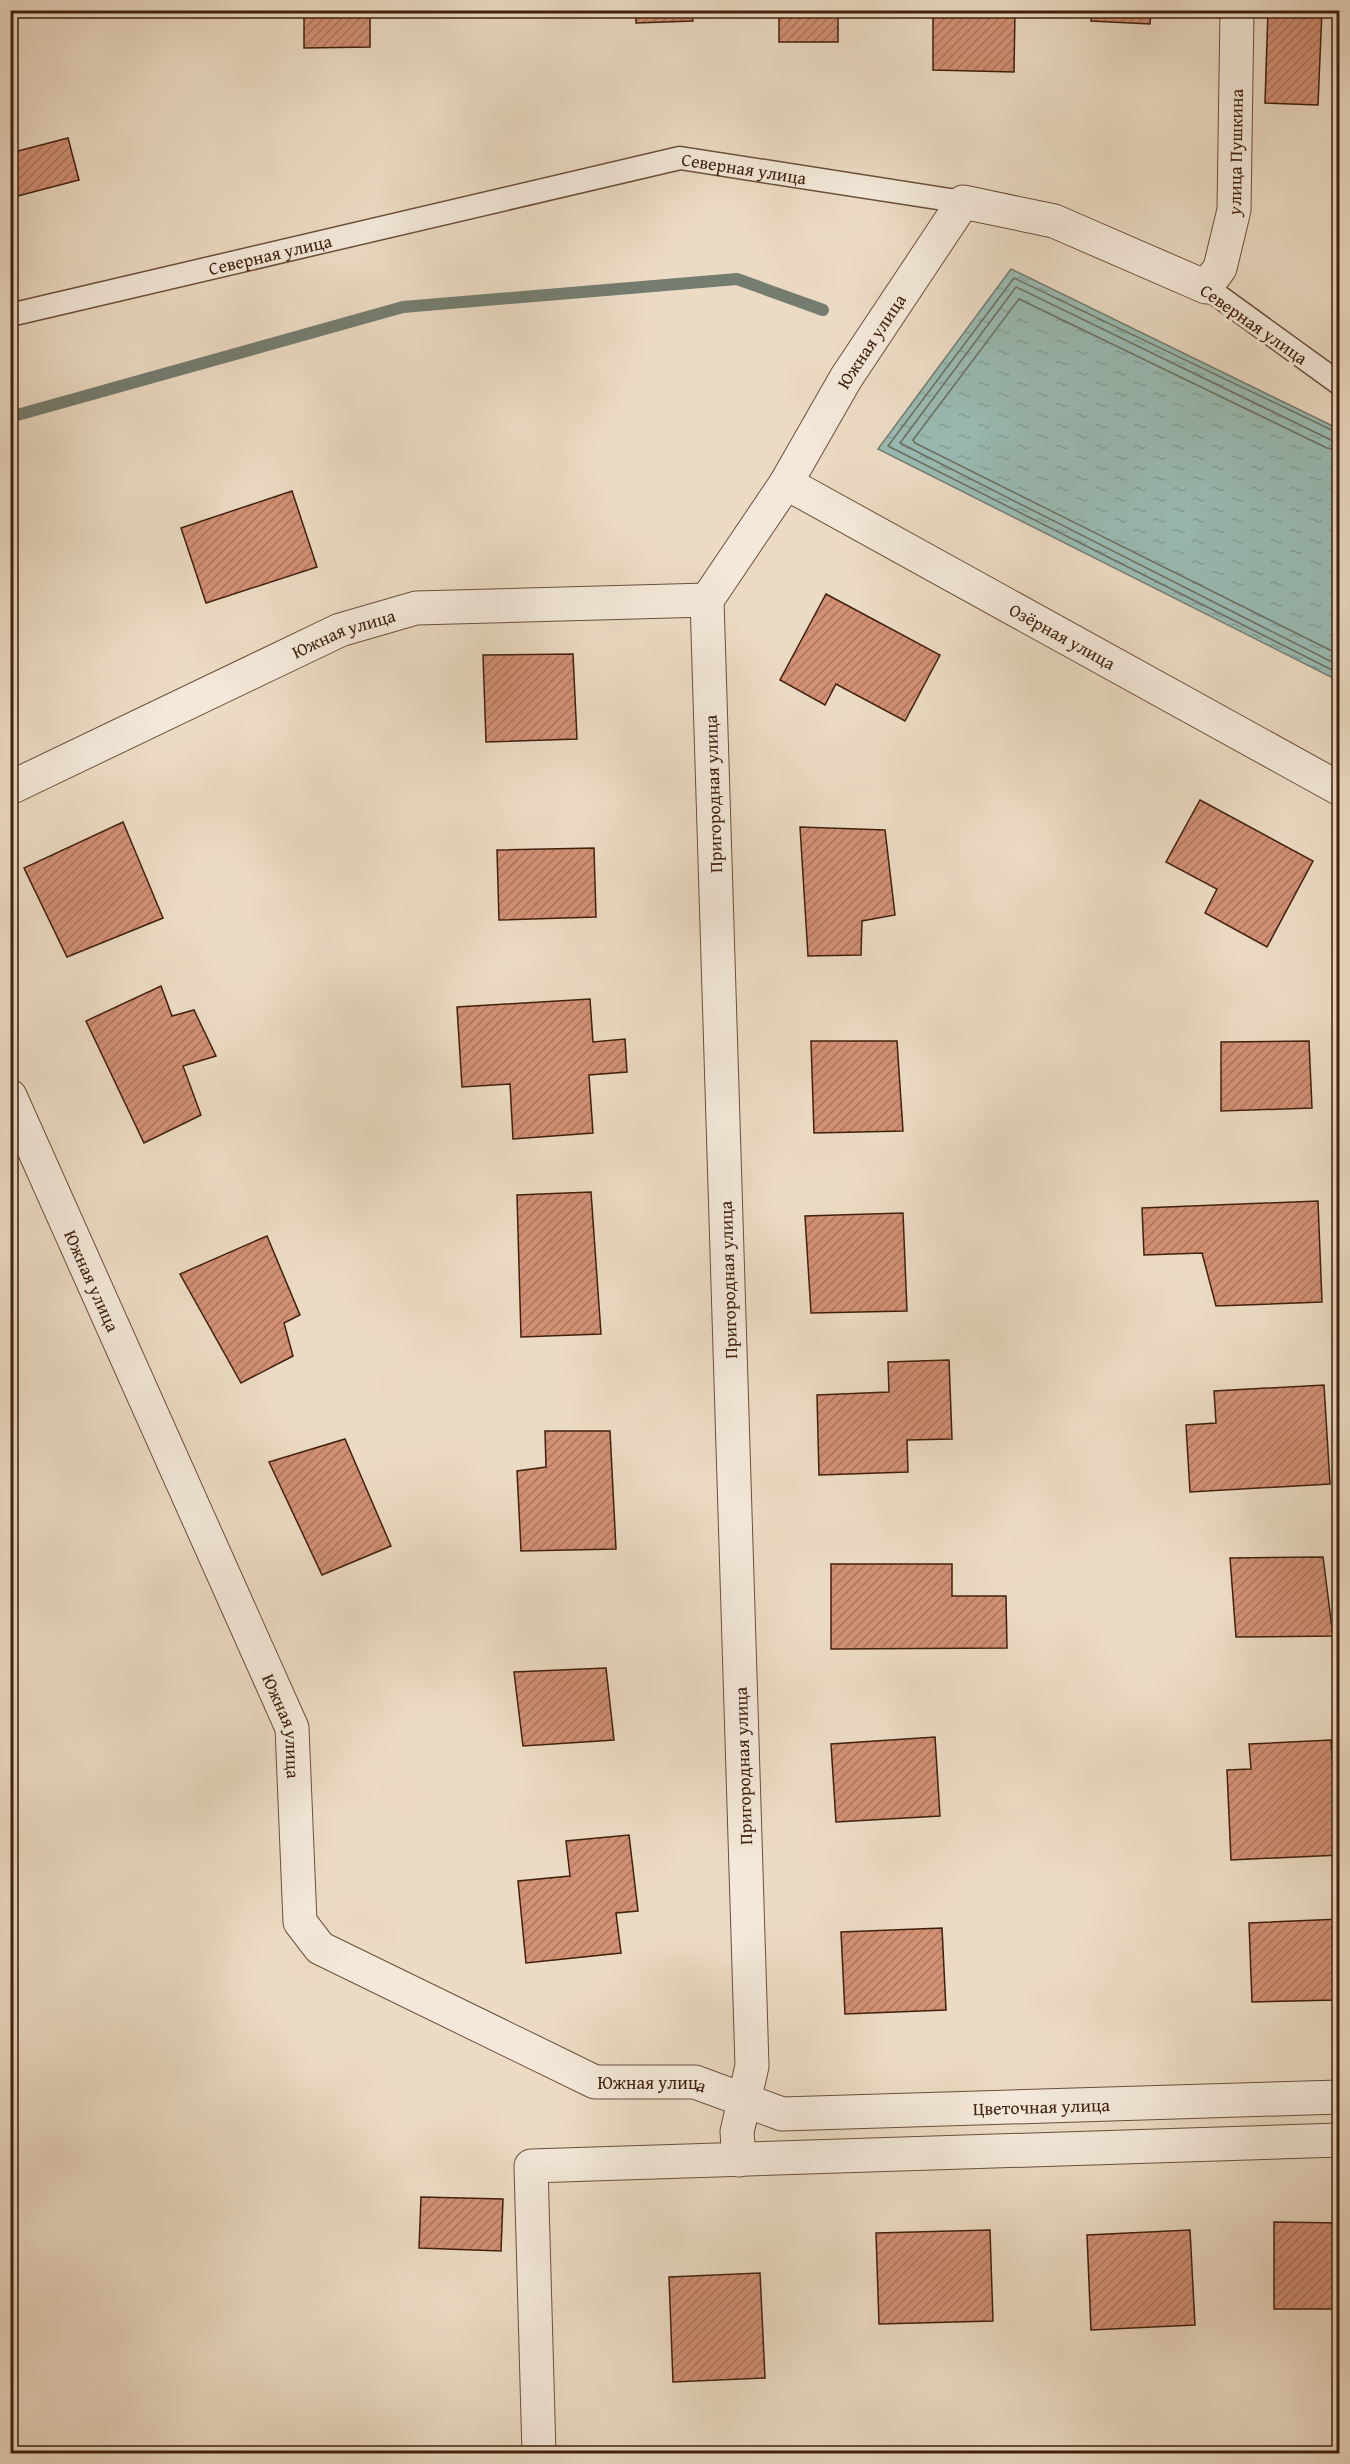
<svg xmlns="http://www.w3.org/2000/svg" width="1350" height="2464" viewBox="0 0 1350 2464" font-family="'Gentium Book Plus',serif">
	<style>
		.water { fill: url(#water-ripples); stroke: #757d70; stroke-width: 1.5 }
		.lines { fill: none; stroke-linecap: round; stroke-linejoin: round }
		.shore { stroke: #6c6e60; stroke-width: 1.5 }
		.stream { stroke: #757d70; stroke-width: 12 }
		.building { fill: url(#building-hatch); stroke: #40200c; stroke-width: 1.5 }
		.service-casing { stroke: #6b4f3a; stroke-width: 25 }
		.minor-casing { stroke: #6b4f3a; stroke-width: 35 }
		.service { stroke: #f3e8d9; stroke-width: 22 }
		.minor { stroke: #f3e8d9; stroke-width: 33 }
		.labels { text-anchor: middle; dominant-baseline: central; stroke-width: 6; stroke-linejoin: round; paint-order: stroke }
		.street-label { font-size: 18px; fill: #40200c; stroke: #f3e8d9 }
	</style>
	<defs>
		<pattern id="water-ripples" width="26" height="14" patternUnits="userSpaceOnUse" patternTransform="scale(1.5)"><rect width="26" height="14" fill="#99bbb3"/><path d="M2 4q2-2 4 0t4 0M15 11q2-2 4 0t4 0" fill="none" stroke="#85a099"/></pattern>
		<pattern id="building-hatch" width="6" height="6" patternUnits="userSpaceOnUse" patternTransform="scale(1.5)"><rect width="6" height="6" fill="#d29075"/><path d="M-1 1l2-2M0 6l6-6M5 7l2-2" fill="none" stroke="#ac755e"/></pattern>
	</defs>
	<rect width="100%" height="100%" fill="#ecdbc4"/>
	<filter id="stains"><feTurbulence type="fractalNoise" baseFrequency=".00333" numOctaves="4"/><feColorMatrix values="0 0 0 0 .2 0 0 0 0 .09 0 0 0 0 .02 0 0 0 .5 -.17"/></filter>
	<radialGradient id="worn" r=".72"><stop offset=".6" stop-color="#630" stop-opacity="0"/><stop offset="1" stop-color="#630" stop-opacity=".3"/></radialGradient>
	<path class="water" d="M1011,269L1339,429V681L878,449Z"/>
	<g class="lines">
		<g class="shore">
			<path d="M1340,434L1014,278L888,446L1340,674"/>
			<path d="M1340,442L1331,440L1016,287L900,443L1340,666"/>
			<path d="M1340,451L1327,448L1019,299L913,440L915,443L1340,655"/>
		</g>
		<path class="stream" d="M10,417L403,307L737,279L823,310"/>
	</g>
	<g class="building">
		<path d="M304,10H370V47L304,48Z"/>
		<path d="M636,10H692L693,21L636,23Z"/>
		<rect x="779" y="10" width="59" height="32"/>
		<path d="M933,10H1015L1014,72L933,70Z"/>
		<path d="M1092,10H1151L1150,24L1091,21Z"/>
		<path d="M1268,10H1322L1318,105L1265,103Z"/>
		<path d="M68,138L79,180L10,198V153Z"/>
		<path d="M292,491L317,567L206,603L181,528Z"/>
		<path d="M826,594L940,655L905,721L836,684L825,705L780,680Z"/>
		<path d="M573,654L577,739L486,742L483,655Z"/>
		<path d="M1200,800L1313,861L1267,947L1205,913L1217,889L1166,862Z"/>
		<path d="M123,822L163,918L67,957L24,868Z"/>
		<path d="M800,827L885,830L895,915L862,921L861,955L808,956Z"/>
		<path d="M594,848L596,917L499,920L497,850Z"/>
		<path d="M161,986L172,1016L194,1010L216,1056L183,1066L201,1115L144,1143L86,1021Z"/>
		<path d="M590,999L593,1042L625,1039L627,1072L589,1075L593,1133L513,1139L510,1084L462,1087L457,1007Z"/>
		<path d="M811,1041H897L903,1131L814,1133Z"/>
		<path d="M1309,1041L1312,1108L1221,1111V1042Z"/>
		<path d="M591,1192L601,1334L521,1337L517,1195Z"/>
		<path d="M1318,1201L1322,1302L1216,1306L1202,1253L1144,1255L1142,1208Z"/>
		<path d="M903,1213L907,1311L811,1313L805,1216Z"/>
		<path d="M267,1236L300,1315L284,1323L293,1356L241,1383L180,1274Z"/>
		<path d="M949,1360L952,1439L907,1440L908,1472L819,1475L817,1395L889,1392L888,1362Z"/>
		<path d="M1324,1385L1330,1484L1190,1492L1186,1425L1216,1423L1214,1391Z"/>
		<path d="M545,1431H610L616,1549L521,1551L517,1471L546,1467Z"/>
		<path d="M345,1439L391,1546L322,1575L269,1462Z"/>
		<path d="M1323,1557L1333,1636L1236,1637L1230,1558Z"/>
		<path d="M831,1564H952V1596H1006L1007,1648L831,1649Z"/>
		<path d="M606,1668L614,1740L523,1746L514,1672Z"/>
		<path d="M935,1737L940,1816L836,1822L831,1744Z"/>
		<path d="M1331,1740L1333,1772L1340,1771V1855L1231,1860L1227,1770L1251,1769L1249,1744Z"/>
		<path d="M629,1835L638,1911L616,1913L621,1953L526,1963L518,1881L570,1876L566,1841Z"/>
		<path d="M1340,1919V1948L1336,1949L1337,2000L1252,2002L1249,1923Z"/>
		<path d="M942,1928L946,2010L845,2014L841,1932Z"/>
		<path d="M421,2197L503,2199L501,2251L419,2248Z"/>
		<path d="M1274,2222L1340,2223V2309H1274Z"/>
		<path d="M990,2230L993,2321L879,2324L876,2233Z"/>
		<path d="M1190,2230L1195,2325L1091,2330L1087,2235Z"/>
		<path d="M760,2273L765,2378L673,2382L669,2277Z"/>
	</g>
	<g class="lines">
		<defs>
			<g id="service">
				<path d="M1206,287L1340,384"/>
				<path id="s1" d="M10,315L680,158L963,202"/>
			</g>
			<g id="minor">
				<path id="s2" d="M786,483L1340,789"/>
				<path id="s3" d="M10,788L340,630L416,608L707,600"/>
				<path id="s4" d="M10,1096L292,1728L300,1922L320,1948L595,2082H695L782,2114L1340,2097"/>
				<path id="s5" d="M739,2160L737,2132L752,2066L707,600L786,483L846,378L963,202L1054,221L1206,287L1220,268L1234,210L1237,10"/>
				<path d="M539,2454L531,2166L1340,2140"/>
			</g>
		</defs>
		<use href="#service" class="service-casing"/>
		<use href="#minor" class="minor-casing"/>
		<use href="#service" class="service"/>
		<use href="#minor" class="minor"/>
	</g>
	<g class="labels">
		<g class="street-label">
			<text stroke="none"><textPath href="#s5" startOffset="2436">улица Пушкина</textPath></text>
			<text stroke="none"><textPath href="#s1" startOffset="753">Северная улица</textPath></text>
			<text stroke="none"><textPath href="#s1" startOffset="267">Северная улица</textPath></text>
			<text transform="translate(1254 324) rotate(35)">Северная улица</text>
			<text stroke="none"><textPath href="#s5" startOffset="1869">Южная улица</textPath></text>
			<text stroke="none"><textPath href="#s3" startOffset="368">Южная улица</textPath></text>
			<text stroke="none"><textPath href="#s2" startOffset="316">Озёрная улица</textPath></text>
			<text transform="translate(713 794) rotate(-92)">Пригородная улица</text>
			<text transform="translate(728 1280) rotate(-92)">Пригородная улица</text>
			<text stroke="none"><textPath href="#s4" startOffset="202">Южная улица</textPath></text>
			<text stroke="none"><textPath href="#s4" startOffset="688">Южная улица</textPath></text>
			<text transform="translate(743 1766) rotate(-92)">Пригородная улица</text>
			<text stroke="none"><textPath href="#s4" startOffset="1282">Южная улица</textPath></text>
			<text stroke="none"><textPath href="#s4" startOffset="1677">Цветочная улица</textPath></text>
		</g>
	</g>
	<rect width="1350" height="2464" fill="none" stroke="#ecdbc4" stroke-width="36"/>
	<rect x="12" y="12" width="1326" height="2440" fill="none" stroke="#40200c" stroke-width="3"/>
	<rect x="18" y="18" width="1314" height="2428" fill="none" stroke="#40200c" stroke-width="1.5"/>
	<rect width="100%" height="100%" filter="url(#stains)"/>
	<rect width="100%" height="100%" fill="url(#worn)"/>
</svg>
